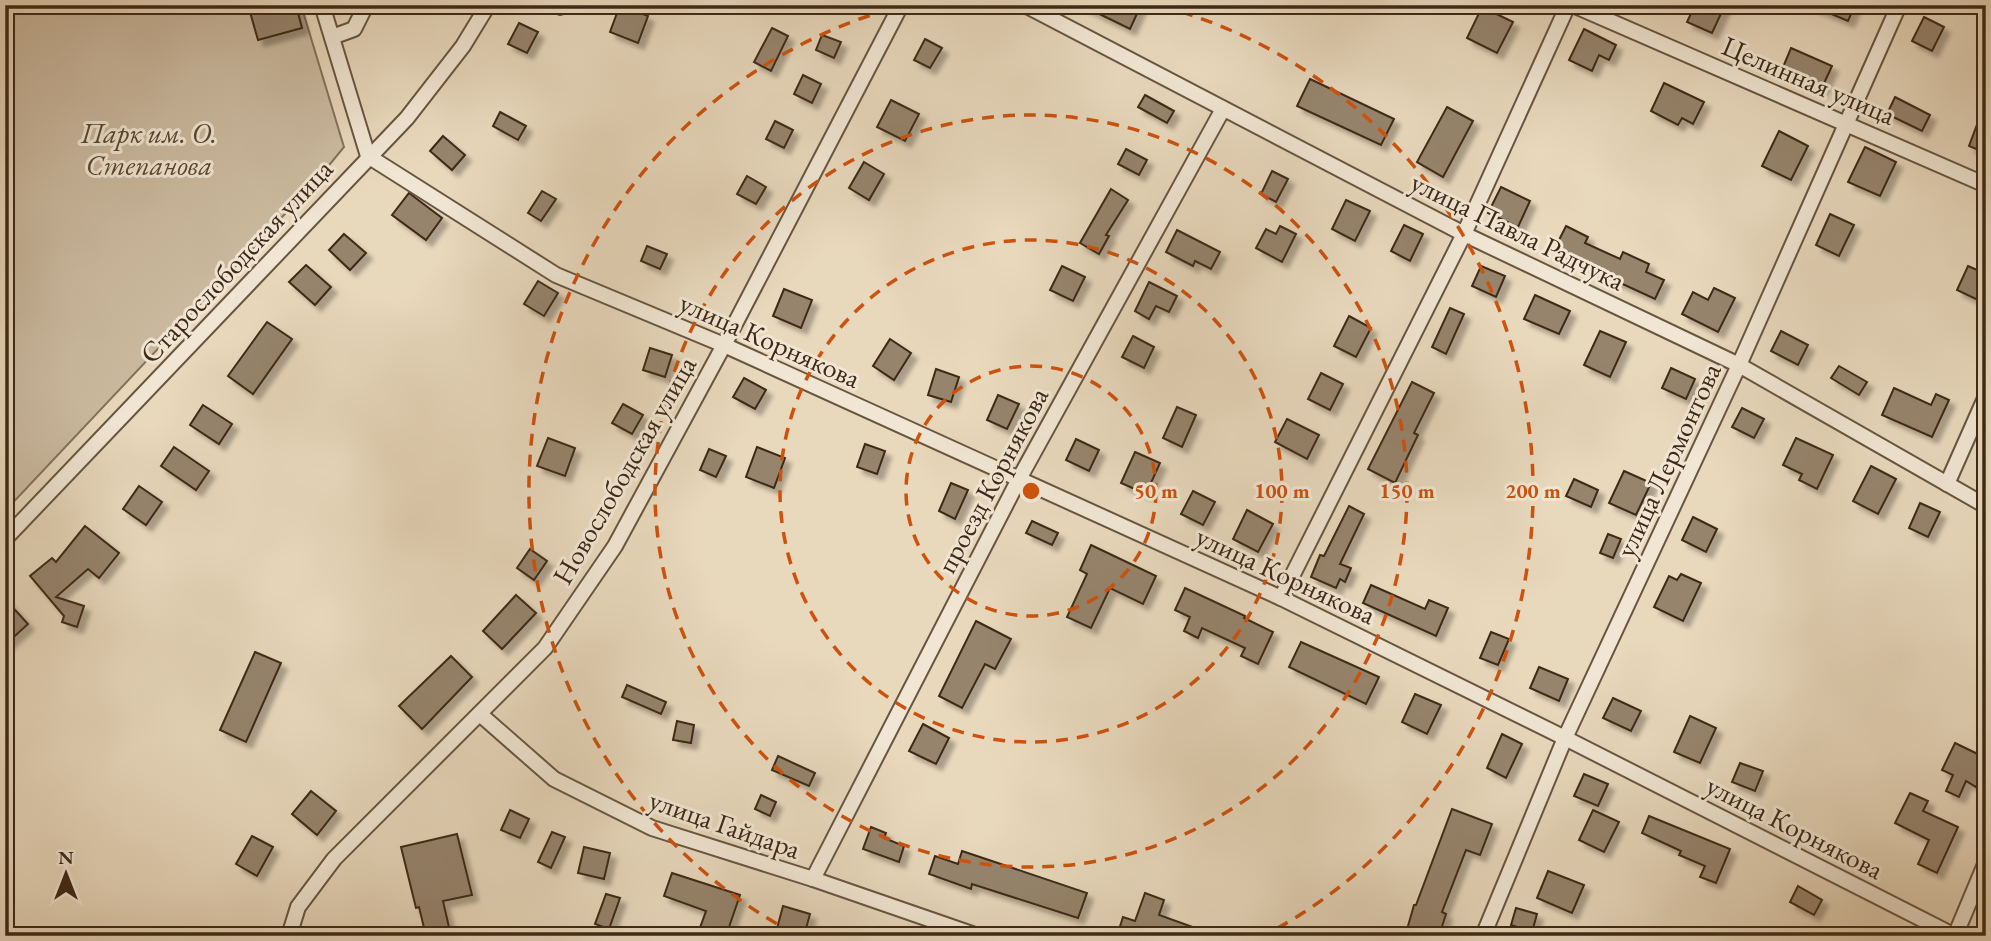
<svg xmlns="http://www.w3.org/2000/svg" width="1991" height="941" viewBox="0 0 1991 941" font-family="'EB Garamond',serif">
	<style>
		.green { fill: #cbbaa0; stroke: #84725c; stroke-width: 2 }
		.building { fill: #96846d; stroke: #3e2917; stroke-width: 2; filter: url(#shadow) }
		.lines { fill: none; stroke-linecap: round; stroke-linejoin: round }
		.service-casing { stroke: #685540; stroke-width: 10 }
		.minor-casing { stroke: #685540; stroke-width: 18 }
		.service { stroke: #f0e6d3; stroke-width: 7 }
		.minor { stroke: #f0e6d3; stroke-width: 14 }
		.ring { fill: none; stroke: #ce520e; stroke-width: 3.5; stroke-dasharray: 12 9 }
		.labels { text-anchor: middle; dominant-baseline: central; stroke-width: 6; stroke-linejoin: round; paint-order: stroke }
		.street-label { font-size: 28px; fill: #3e2917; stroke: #f0e6d3 }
		.park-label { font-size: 28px; font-style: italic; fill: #5a4632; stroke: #f0e6d3 }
		.centre { fill: #ce520e; stroke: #f0e6d3; stroke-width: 3.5 }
		.ring-label { font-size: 21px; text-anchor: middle; font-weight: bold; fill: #ce520e; stroke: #f0e6d3; stroke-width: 6; stroke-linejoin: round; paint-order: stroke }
	</style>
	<defs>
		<filter id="shadow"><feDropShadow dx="6" dy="6" stdDeviation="2" flood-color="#0004"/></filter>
	</defs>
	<rect width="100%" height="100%" fill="#e8d8bc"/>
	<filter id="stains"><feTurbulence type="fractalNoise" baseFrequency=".00286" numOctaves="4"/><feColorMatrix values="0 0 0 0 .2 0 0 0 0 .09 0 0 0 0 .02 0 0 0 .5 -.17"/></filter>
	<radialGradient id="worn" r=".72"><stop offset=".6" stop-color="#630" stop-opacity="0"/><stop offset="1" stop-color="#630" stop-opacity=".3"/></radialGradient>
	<path class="green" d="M5,5H301L344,147L317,180L5,511Z"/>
	<g class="building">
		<path d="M248,5H296L302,28L258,40Z"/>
		<path d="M620,5L648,16L638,43L610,32Z"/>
		<path d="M1081,5H1141L1130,29Z"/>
		<path d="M1695,5H1725L1712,33L1687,22Z"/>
		<path d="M1810,5H1855L1848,21Z"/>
		<path d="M1482,7L1513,22L1497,53L1467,38Z"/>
		<path d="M1924,17L1944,27L1932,51L1912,41Z"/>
		<path d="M519,23L538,32L527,53L508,44Z"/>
		<path d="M772,28L788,36L771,71L754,62Z"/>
		<path d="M1584,29L1616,45L1609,60L1599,55L1592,71L1569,60Z"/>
		<path d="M822,35L841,42L834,58L816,50Z"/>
		<path d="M925,39L942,48L930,68L914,60Z"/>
		<path d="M1791,48L1832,66L1821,90L1781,72Z"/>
		<path d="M803,75L821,84L812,103L794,94Z"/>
		<path d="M1310,79L1394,119L1381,145L1297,106Z"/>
		<path d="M1664,83L1704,102L1693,124L1682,118L1678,125L1651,111Z"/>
		<path d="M1145,95L1174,111L1167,123L1138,107Z"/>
		<path d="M1895,97L1930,115L1922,131L1887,114Z"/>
		<path d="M891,100L919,114L905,141L877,127Z"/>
		<path d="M1984,106H1986V153L1969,146Z"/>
		<path d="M1447,107L1473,121L1443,177L1417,162Z"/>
		<path d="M500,112L526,126L518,140L493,126Z"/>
		<path d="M775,121L793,130L784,148L766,139Z"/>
		<path d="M1779,131L1808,146L1791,180L1762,166Z"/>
		<path d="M443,136L465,155L452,170L430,151Z"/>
		<path d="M1865,147L1896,162L1880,196L1848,182Z"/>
		<path d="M1126,149L1147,160L1139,175L1118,164Z"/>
		<path d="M864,162L884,174L869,200L849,188Z"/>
		<path d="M1272,171L1288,179L1276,202L1261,194Z"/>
		<path d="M747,176L766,187L756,204L737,194Z"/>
		<path d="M1501,187L1530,201L1518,227L1488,213Z"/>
		<path d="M1111,189L1128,200L1106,235L1109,236L1099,254L1080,243Z"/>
		<path d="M542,191L556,199L541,221L528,213Z"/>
		<path d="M409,193L442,218L426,240L392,215Z"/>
		<path d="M1346,200L1370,211L1355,241L1332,229Z"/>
		<path d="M1830,214L1854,225L1839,256L1816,245Z"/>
		<path d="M1404,225L1423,234L1410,261L1391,251Z"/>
		<path d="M1280,226L1296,234L1282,262L1256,248L1266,229L1276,234Z"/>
		<path d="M1566,226L1588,237L1585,243L1620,259L1623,252L1649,264L1646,272L1664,280L1655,299L1553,252Z"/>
		<path d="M1177,230L1220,252L1211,269L1195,261L1193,266L1166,252Z"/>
		<path d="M344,234L366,253L350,270L329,250Z"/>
		<path d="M647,246L667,254L660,269L641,261Z"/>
		<path d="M306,265L331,287L315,305L289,282Z"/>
		<path d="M1062,266L1085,277L1073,301L1050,290Z"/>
		<path d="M1481,266L1505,276L1496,297L1472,286Z"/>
		<path d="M1968,266L1986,274V283L1978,300L1957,290Z"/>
		<path d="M538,281L558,293L544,316L524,304Z"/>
		<path d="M1149,282L1177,296L1169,312L1156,306L1149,319L1135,311Z"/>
		<path d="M1714,288L1735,298L1718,332L1682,314L1693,292L1708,300Z"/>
		<path d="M784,289L812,300L801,328L773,316Z"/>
		<path d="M1535,295L1570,311L1559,334L1524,319Z"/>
		<path d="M1450,308L1464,314L1446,354L1432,347Z"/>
		<path d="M1349,316L1371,328L1356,357L1334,346Z"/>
		<path d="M267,322L292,339L253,394L228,376Z"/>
		<path d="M1600,331L1626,342L1610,377L1584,365Z"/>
		<path d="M1781,331L1808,345L1798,365L1771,351Z"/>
		<path d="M1133,336L1154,347L1144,368L1122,357Z"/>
		<path d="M890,339L911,353L894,380L873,366Z"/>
		<path d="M650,348L672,355L665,377L643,370Z"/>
		<path d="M1839,366L1867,382L1859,395L1831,378Z"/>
		<path d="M1671,368L1695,379L1686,399L1662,388Z"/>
		<path d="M936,369L959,377L951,402L928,395Z"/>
		<path d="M1321,373L1343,384L1330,410L1308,399Z"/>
		<path d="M744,378L766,390L755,409L733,397Z"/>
		<path d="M1412,382L1434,393L1414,433L1418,435L1395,483L1368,469Z"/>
		<path d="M1894,388L1931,405L1936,394L1949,400L1932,437L1882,415Z"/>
		<path d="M998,395L1019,404L1007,429L987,420Z"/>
		<path d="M623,404L643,415L632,434L612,423Z"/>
		<path d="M203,405L232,424L219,444L190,425Z"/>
		<path d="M1177,407L1196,415L1182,447L1163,438Z"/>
		<path d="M1742,408L1764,419L1754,438L1732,427Z"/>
		<path d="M1287,419L1319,435L1307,459L1275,442Z"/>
		<path d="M548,438L575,448L565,476L537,466Z"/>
		<path d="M1796,438L1833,455L1817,489L1799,480L1802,474L1783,465Z"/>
		<path d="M1076,439L1099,450L1089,471L1066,460Z"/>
		<path d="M865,444L885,451L877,474L857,467Z"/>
		<path d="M174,447L209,471L196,490L161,466Z"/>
		<path d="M757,447L785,458L774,488L746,477Z"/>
		<path d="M709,449L726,456L716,477L700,470Z"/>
		<path d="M1135,452L1160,463L1146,494L1121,483Z"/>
		<path d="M1871,466L1896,479L1878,514L1853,501Z"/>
		<path d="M1624,471L1651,483L1636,515L1609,503Z"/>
		<path d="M1574,479L1598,490L1591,507L1566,496Z"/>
		<path d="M951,483L968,490L955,519L939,511Z"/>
		<path d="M139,486L162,502L146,525L123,509Z"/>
		<path d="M1193,491L1215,502L1203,525L1181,514Z"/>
		<path d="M1920,503L1940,512L1928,537L1909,528Z"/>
		<path d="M1349,506L1364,514L1340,564L1351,568L1345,582L1340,579L1336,588L1311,577L1320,555L1324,556Z"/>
		<path d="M1247,510L1273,524L1258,552L1233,539Z"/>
		<path d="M1693,517L1717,529L1706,552L1682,540Z"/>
		<path d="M1032,521L1058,533L1052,545L1026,533Z"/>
		<path d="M85,526L119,553L99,578L88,569L56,597L84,606L77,627L62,622L64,616L30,576L52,558L56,562Z"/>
		<path d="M1608,534L1621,539L1613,558L1600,553Z"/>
		<path d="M1091,545L1156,576L1143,604L1110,588L1091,628L1067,617L1087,574L1080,570Z"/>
		<path d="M530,549L547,561L534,580L517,568Z"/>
		<path d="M1681,574L1701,583L1683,621L1654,607L1669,576L1677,580Z"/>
		<path d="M1371,585L1425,609L1429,600L1448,608L1436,636L1363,603Z"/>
		<path d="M1185,588L1245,616L1244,618L1273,632L1258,664L1241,656L1245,648L1202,628L1198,638L1184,631L1190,617L1175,610Z"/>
		<path d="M516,595L536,613L502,649L483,631Z"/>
		<path d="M5,599L28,624L5,645Z"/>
		<path d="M976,621L1011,639L995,669L985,664L962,708L939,696Z"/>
		<path d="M1491,632L1509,639L1498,665L1480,658Z"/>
		<path d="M1301,642L1379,677L1366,704L1289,667Z"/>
		<path d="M255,652L281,663L246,742L220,730Z"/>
		<path d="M451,656L472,677L422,729L399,706Z"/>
		<path d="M1539,667L1568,679L1559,701L1530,688Z"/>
		<path d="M627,685L666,702L661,714L622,697Z"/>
		<path d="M1415,694L1441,705L1427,734L1402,722Z"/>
		<path d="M1613,698L1641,711L1631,731L1603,718Z"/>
		<path d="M1690,716L1716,728L1700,763L1674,752Z"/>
		<path d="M677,721L694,725L691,743L673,740Z"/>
		<path d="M923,724L949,738L936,764L909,751Z"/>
		<path d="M1502,734L1522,744L1506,778L1487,768Z"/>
		<path d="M1955,743L1986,758V768L1976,787L1966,781L1959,797L1946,791L1953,775L1942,770Z"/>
		<path d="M778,756L815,773L809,786L772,770Z"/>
		<path d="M1740,763L1763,771L1755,791L1732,782Z"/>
		<path d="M1584,774L1608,784L1598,806L1574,796Z"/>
		<path d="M311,791L336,811L317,835L292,814Z"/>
		<path d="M1910,793L1928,801L1923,811L1958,827L1937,873L1918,864L1929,840L1895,823Z"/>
		<path d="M761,795L776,802L770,816L755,809Z"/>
		<path d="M1452,809L1492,824L1480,855L1466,850L1442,912L1446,914L1439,936H1414L1406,933L1414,905H1416Z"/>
		<path d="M510,810L529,819L520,838L501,830Z"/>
		<path d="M1593,810L1619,822L1604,852L1579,840Z"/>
		<path d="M1649,816L1730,849L1716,883L1700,877L1705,866L1679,855L1681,851L1642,833Z"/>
		<path d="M871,827L886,833L884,838L904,846L899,862L863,849Z"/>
		<path d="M552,832L565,837L551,868L538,862Z"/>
		<path d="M457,834L472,895L443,901L451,936H426L419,907L416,908L401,847Z"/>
		<path d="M252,836L273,847L257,876L236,864Z"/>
		<path d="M584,847L610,853L604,879L578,873Z"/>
		<path d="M962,851L1087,893L1078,918L972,884L971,889L929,874L935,856L958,864Z"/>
		<path d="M1548,871L1584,885L1572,913L1537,898Z"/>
		<path d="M672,873L740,895L726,936H697L706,911L664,896Z"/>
		<path d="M1798,886L1822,900L1814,915L1790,902Z"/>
		<path d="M1145,893L1164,900L1159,915L1212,934V936H1117L1123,917L1135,921Z"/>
		<path d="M606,894L620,898L609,929L595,924Z"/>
		<path d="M783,906L810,914L804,936H775Z"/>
		<path d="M1516,908L1537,914L1532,932L1511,925Z"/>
	</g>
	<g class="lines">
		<defs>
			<path id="service" d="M552,5L560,11L580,5"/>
			<g id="minor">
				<path d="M322,5L368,156L556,275L724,345L1281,598L1565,738L1955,936"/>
				<path d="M1025,5L1464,234L1739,365L1986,506"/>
				<path d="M1573,5L1986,185"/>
				<path d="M332,37L354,29L366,5"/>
				<path d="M1947,484L1986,396"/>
				<path d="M5,539L407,118L463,46L488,5"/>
				<path d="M1281,598L1464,234L1568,5"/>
				<path d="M481,715L554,779L652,828L813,879L978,936"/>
				<path d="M813,879L1019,479L1223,109"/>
				<path d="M289,936L298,907L334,859L545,648L615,546L724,345L901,5"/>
				<path d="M1483,936L1565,738L1739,365L1899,5"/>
				<path d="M1955,936L1986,862"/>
			</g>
		</defs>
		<use href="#service" class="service-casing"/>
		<use href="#minor" class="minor-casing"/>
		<use href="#service" class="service"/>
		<use href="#minor" class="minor"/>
	</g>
	<g class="ring">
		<circle cx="1031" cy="491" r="125"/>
		<circle cx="1031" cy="491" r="251"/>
		<circle cx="1031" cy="491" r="376"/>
		<path d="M795 934A502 502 0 0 1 901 6M1161 6A502 502 0 0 1 1267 934"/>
	</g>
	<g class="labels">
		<g class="street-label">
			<text transform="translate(1809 80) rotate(23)">Целинная улица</text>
			<text transform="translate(1518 231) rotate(26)">улица Павла Радчука</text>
			<text transform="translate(236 261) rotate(-47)">Старослободская улица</text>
			<text transform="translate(770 340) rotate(24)">улица Корнякова</text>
			<text transform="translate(1668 460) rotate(-65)">улица Лермонтова</text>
			<text transform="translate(624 470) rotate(-60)">Новослободская улица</text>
			<text transform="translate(992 480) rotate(-62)">проезд Корнякова</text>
			<text transform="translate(1286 575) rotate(25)">улица Корнякова</text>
			<text transform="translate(725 824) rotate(19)">улица Гайдара</text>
			<text transform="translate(1795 827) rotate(27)">улица Корнякова</text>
		</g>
		<g class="park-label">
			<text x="149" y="133">Парк им. О.<tspan x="149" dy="32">Степанова</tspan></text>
		</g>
	</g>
	<circle cx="1031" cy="491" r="10" class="centre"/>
	<g class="ring-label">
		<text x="1156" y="498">50 m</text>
		<text x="1282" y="498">100 m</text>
		<text x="1407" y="498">150 m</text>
		<text x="1533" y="498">200 m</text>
	</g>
	<rect width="1991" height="941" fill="none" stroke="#e8d8bc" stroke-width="28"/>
	<rect x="7" y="7" width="1977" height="927" fill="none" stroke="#3e2917" stroke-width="3.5"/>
	<rect x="14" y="14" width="1963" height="913" fill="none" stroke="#3e2917" stroke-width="2"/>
	<g transform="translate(66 874)" stroke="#f0e6d3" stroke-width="5" paint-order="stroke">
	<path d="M0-5L12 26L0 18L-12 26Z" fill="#3e2917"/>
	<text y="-10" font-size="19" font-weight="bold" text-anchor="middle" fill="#3e2917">N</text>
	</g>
	<rect width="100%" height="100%" filter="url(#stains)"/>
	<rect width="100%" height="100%" fill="url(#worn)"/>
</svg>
